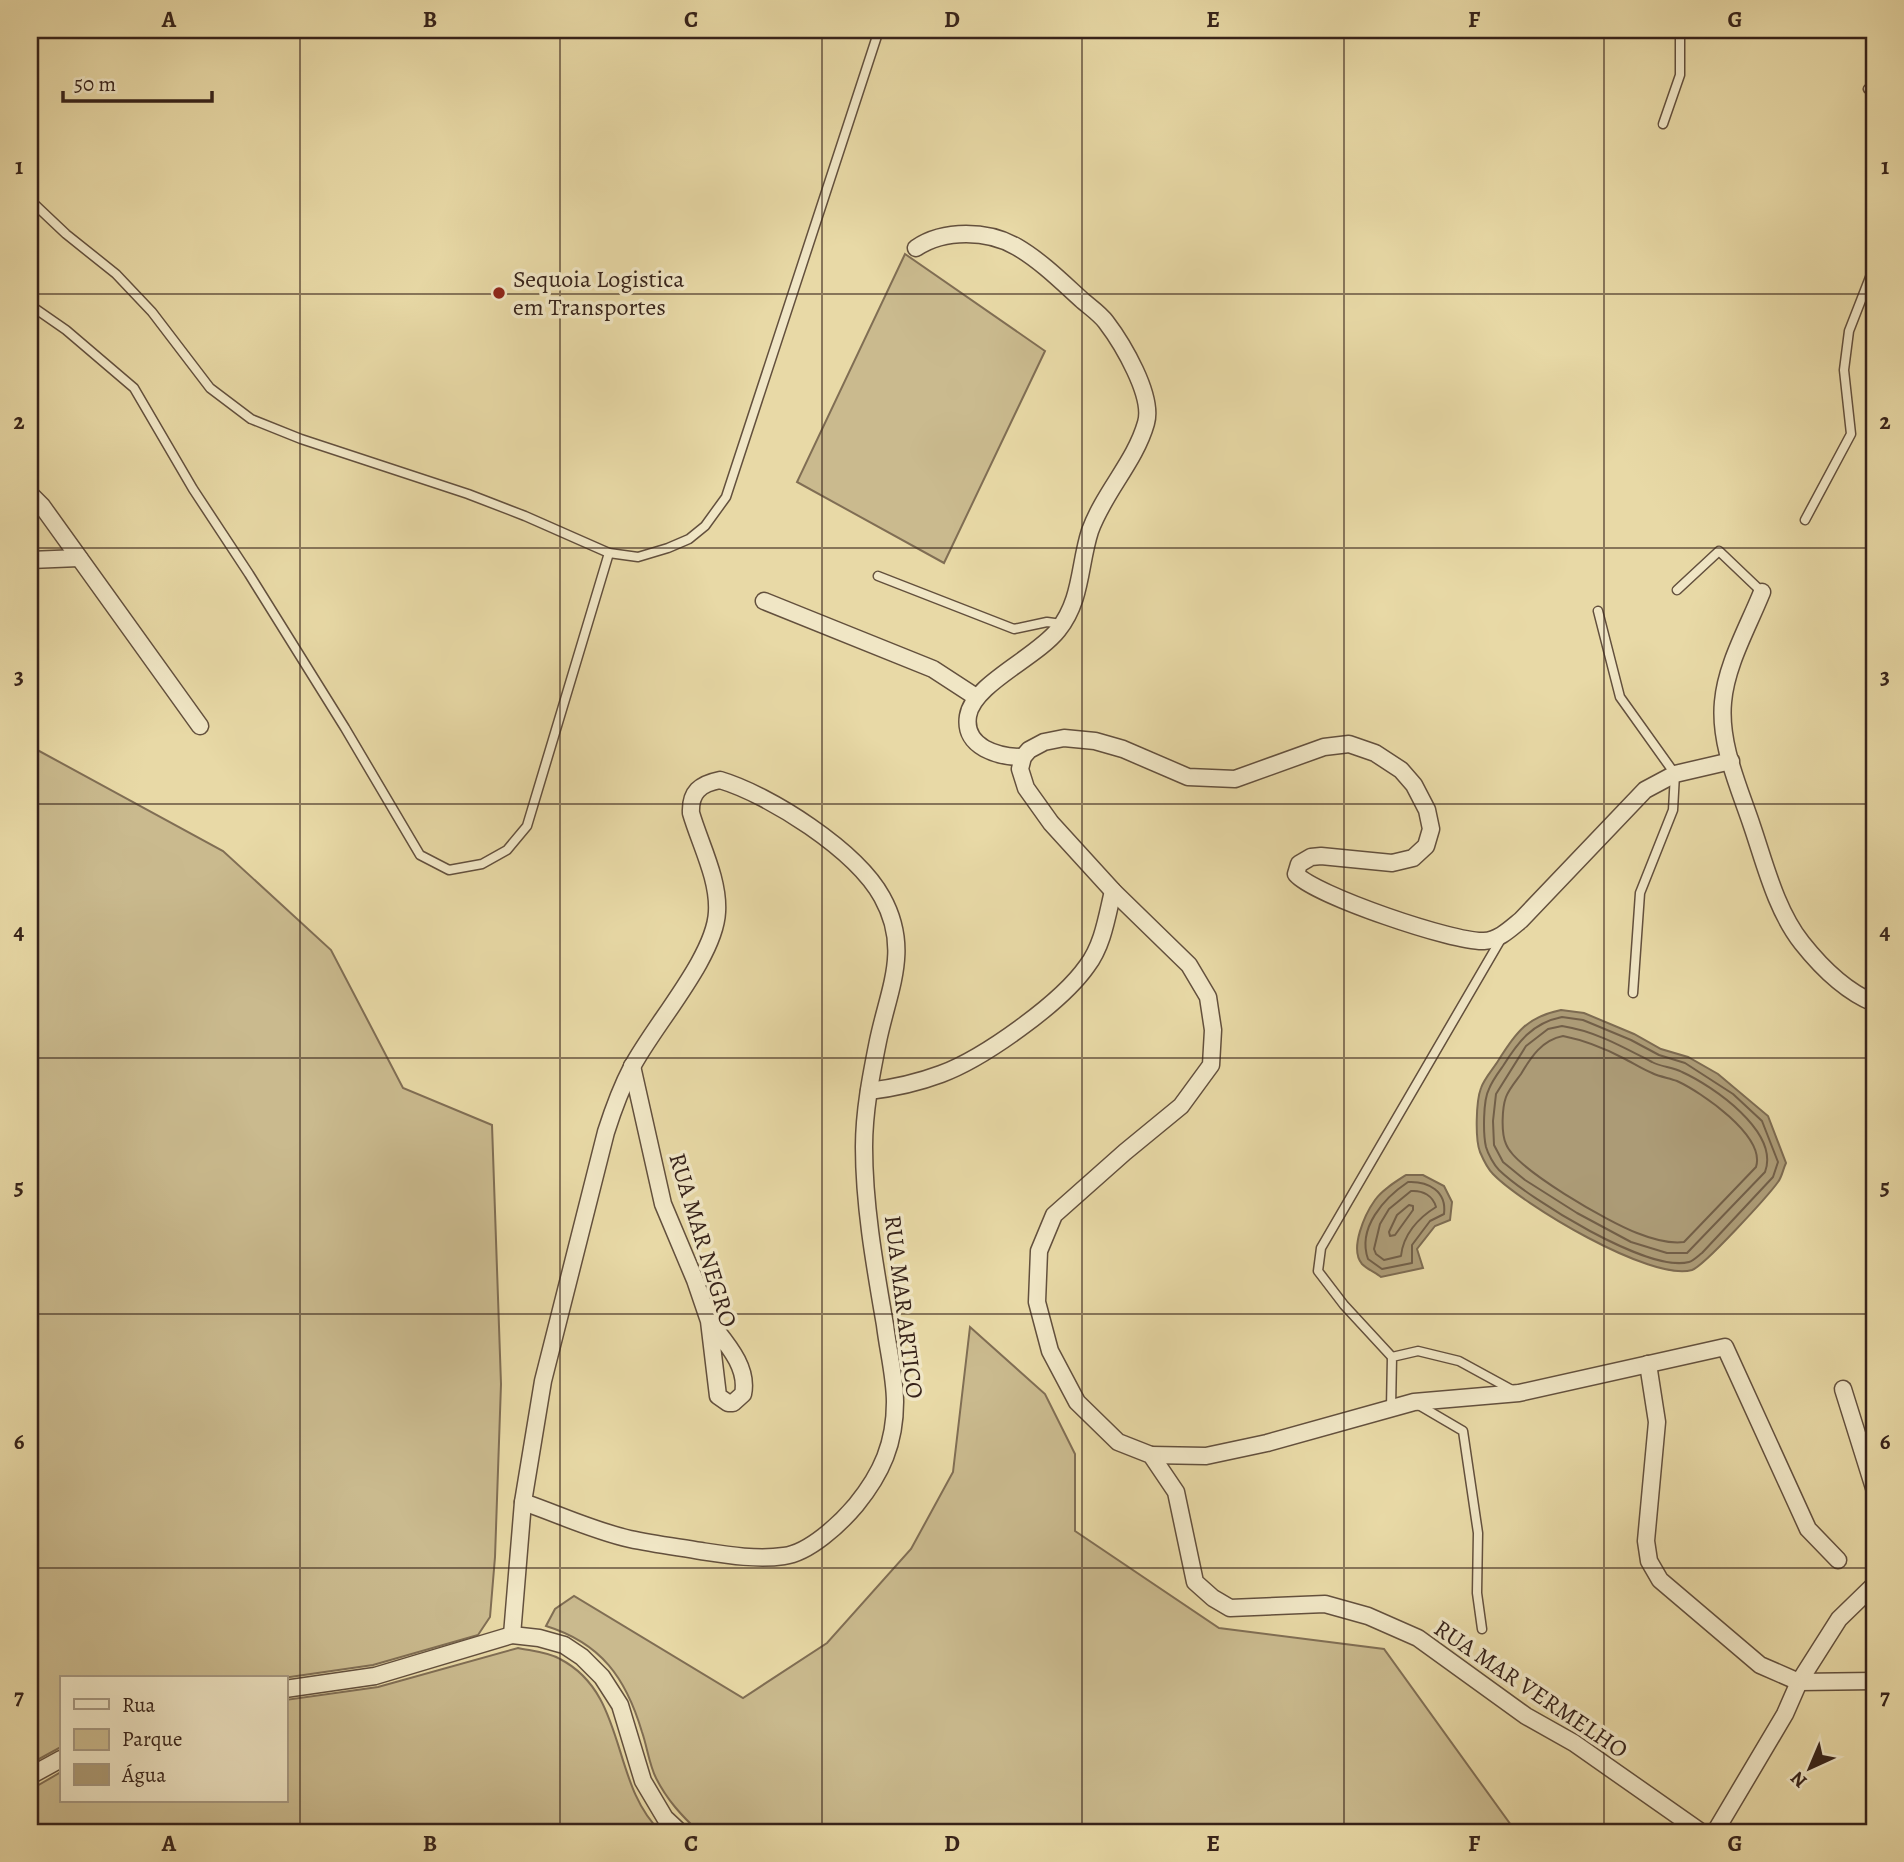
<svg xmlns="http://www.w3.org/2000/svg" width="1904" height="1862" viewBox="0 0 1904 1862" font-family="Alegreya,serif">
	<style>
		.green { fill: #caba8e; stroke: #806e54; stroke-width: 2 }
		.water { fill: #ac9b76; stroke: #7d6b51; stroke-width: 2 }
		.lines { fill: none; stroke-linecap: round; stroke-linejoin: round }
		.shore { stroke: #725f48; stroke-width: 2 }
		.service-casing { stroke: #63503d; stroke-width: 11 }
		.minor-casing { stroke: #63503d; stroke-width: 19 }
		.service { stroke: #f0e6c5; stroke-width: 8 }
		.minor { stroke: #f0e6c5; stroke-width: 16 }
		.grid { fill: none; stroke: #37231a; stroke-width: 2; stroke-opacity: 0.55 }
		.poi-dot { fill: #8f2418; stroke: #f0e6c5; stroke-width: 2.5 }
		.labels { text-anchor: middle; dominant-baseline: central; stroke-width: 7; stroke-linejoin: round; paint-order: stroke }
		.poi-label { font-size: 24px; fill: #37231a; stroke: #f0e6c5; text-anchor: start }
		.street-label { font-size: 24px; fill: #37231a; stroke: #f0e6c5 }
		.neatline { fill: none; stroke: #37231a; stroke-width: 2.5 }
		.grid-label { font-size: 23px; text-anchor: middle; font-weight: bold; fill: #37231a }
	</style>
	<rect width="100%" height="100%" fill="#e8d9a6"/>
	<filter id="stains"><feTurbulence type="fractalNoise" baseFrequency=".00286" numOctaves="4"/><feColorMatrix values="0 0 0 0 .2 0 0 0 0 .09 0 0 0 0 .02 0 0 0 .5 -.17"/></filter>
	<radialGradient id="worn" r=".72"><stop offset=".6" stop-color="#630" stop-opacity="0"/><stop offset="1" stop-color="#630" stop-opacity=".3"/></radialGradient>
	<g class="green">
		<path d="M905,254L1045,351L944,563L797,482Z"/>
		<path d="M30,746L223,851L331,950L403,1088L492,1125L501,1384L495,1557L490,1617L478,1635L373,1665L283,1678H61V1747L30,1764Z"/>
		<path d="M970,1327L1045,1394L1075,1454V1531L1219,1628L1384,1649L1516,1832H699C682,1816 667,1800 656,1778C649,1764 647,1746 642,1732C626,1678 601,1643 546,1626L555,1609L574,1596L743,1698L827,1643L911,1549L953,1472Z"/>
		<path d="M518,1648C532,1651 548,1652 560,1659C628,1694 610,1784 661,1832H30V1790L61,1772V1801H285V1700L378,1687Z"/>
	</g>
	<g class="water">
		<path d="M1561,1010L1584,1013L1634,1034L1661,1049L1688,1057L1718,1074L1768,1116L1786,1163C1783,1169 1782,1177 1778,1182C1768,1196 1704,1266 1692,1270C1651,1282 1522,1204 1493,1174C1488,1169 1483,1159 1480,1152C1475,1139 1476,1101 1481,1088C1484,1079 1493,1069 1498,1061C1516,1032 1527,1017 1561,1010Z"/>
		<path d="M1406,1175H1423L1444,1186L1452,1202L1450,1220L1435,1226L1417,1249L1423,1268L1381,1277C1376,1273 1367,1269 1362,1264C1349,1249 1365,1214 1375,1200C1382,1190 1395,1182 1406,1175Z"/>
	</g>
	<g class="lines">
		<g class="shore">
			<path d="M1562,1017L1583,1020L1631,1040L1659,1055L1685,1063L1733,1094L1762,1121L1778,1162L1773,1177L1702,1253C1698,1256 1693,1261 1689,1262C1648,1273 1529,1199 1499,1170C1494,1165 1488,1154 1486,1147C1483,1134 1483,1100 1489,1089C1492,1081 1498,1073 1503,1066C1518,1042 1532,1023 1562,1017Z"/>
			<path d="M1562,1026C1595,1031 1623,1047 1652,1062C1661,1067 1673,1067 1682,1072C1713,1086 1780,1132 1765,1172L1687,1253H1667L1631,1242L1577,1213L1525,1180L1503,1162L1494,1145L1493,1121L1496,1094L1526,1046L1548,1029Z"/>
			<path d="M1563,1036C1583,1040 1604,1048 1623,1058C1633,1063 1642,1069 1652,1073C1660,1077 1669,1078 1677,1081C1701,1092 1766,1136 1756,1167L1684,1242C1668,1244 1652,1239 1637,1233C1610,1223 1515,1169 1506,1144C1501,1133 1502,1108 1506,1097C1509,1089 1516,1081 1521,1074C1531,1057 1542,1040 1563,1036Z"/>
			<path d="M1408,1182C1428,1181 1447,1191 1444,1214L1430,1221L1412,1245V1263L1382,1269L1368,1259C1357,1228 1384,1198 1408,1182Z"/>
			<path d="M1411,1191C1423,1190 1433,1196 1436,1207C1418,1218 1403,1235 1401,1256L1384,1260L1376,1254L1374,1249L1380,1224L1389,1209Z"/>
			<path d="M1409,1205L1413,1206V1210L1395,1235L1390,1236L1389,1232L1397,1215Z"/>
		</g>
		<defs>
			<g id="service">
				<path d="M1868,89L1874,87"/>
				<path d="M1663,124L1680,75V30"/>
				<path d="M30,200L66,234L116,274L152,312L210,388L251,419L301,439L468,494L525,516L609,553L638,557L668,548L689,539L705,526L726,497L879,30"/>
				<path d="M30,305L66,330L134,388L193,489L249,574L345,728L420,855L449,870L482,864L507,850L527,826L609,553"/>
				<path d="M1805,520L1851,434L1844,370L1849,331L1874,267"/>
				<path d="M878,576L1014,629L1047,622L1062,624"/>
				<path d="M1677,590L1719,551L1762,592"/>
				<path d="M1598,611L1620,697L1675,774L1673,810L1640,893L1633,993"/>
				<path d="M1392,1357L1344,1305L1318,1271L1321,1248L1501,939"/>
				<path d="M1417,1404L1463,1431L1478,1533L1477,1593L1482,1629"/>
				<path d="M1391,1408L1392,1357L1418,1351L1459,1361L1514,1391"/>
			</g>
			<g id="minor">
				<path d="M916,248C944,229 988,230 1017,247C1041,261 1062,282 1083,301C1090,307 1100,314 1106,322C1122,343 1154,396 1146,423C1135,462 1104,492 1090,531C1079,565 1082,600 1058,630C1036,658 973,684 968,716C963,748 999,757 1023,757"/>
				<path d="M30,494L42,506L200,726"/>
				<path d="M30,560L79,558"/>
				<path d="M1762,592C1748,627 1726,665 1723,702C1719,744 1739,787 1752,826C1765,864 1776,910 1802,943C1821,967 1845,991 1874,1003"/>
				<path d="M764,601L933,669L976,697"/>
				<path d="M720,780C770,795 856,850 882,897C911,949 889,988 878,1041C871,1076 864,1111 864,1147C864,1206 875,1267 885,1325C888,1350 895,1377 895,1402C895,1443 882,1473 856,1505C840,1524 809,1553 784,1556C757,1560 727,1555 701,1551C677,1547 653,1544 630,1539C594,1531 558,1514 523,1502L543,1381L606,1132C613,1110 621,1088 632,1067C654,1025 715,957 717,912C719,879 700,844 691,813C690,792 700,784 720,780Z"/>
				<path d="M632,1066L663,1204L695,1280L709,1321L718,1396L728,1403H733L743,1394C749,1366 724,1341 709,1321"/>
				<path d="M869,1091C894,1088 917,1083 941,1074C984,1058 1061,1003 1087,966C1103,945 1107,916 1113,891"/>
				<path d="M1648,1364L1657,1422L1646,1541L1649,1561L1660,1580L1760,1665L1799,1682L1874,1681"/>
				<path d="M1843,1389L1874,1488"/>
				<path d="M1151,1455L1206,1456L1267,1443L1414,1402L1519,1393L1725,1347L1808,1529L1838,1560"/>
				<path d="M512,1635L523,1502"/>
				<path d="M285,1689L375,1676L512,1635L539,1638L564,1645L582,1657L602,1677L620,1705L643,1781L665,1818L680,1832"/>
				<path d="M30,1776L61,1759"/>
				<path d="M1701,1832L1574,1743L1526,1716L1418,1638L1368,1616L1325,1604L1230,1608L1213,1598L1195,1582L1176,1492L1151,1455L1118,1442L1077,1402L1050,1351L1037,1302L1039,1251L1054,1215L1125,1152L1181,1106L1211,1065L1213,1030L1208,997L1189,965L1113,891L1051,823L1026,788L1020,769L1023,757L1029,750L1044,742L1064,738L1095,741L1123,749L1188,777L1235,779L1324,747L1349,744L1375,753L1401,770L1414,785L1427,810L1431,829L1426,846L1413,858L1392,863L1321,856L1311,857L1299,864L1296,874C1314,895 1455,943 1484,941C1499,940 1510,929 1521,920L1645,790L1675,774L1731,761"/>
				<path d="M1715,1832L1785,1714L1799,1682L1839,1619L1874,1585"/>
			</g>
		</defs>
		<use href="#service" class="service-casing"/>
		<use href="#minor" class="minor-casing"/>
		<use href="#service" class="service"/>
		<use href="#minor" class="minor"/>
	</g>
	<path class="grid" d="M300,30V1832M560,30V1832M822,30V1832M1082,30V1832M1344,30V1832M1604,30V1832M30,294H1874M30,548H1874M30,804H1874M30,1058H1874M30,1314H1874M30,1568H1874"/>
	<circle class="poi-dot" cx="499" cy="293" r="7"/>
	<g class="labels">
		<g class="poi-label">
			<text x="513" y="279">Sequoia Logistica<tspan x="513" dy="28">em Transportes</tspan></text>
		</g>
		<g class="street-label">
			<text transform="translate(703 1240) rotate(73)">RUA MAR NEGRO</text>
			<text transform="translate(904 1307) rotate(83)">RUA MAR ARTICO</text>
			<text transform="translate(1531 1689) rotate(34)">RUA MAR VERMELHO</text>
		</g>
	</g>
	<rect width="1904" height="1862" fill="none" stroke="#e8d9a6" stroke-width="77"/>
	<rect x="60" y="1676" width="228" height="126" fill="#f0e6c5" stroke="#a69881" stroke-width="2"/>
	<rect x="74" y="1699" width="35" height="10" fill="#f0e6c5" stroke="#a69881" stroke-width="2"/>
	<text x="122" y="1712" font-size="21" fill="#37231a">Rua</text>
	<rect x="74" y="1729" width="35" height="21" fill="#caba8e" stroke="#a69881" stroke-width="2"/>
	<text x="122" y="1746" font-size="21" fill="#37231a">Parque</text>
	<rect x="74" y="1764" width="35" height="21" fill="#ac9b76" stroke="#a69881" stroke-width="2"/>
	<text x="122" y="1782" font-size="21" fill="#37231a">Água</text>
	<g transform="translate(1810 1768) rotate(224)" stroke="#f0e6c5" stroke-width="5" paint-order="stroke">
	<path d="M0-5L12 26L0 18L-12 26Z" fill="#37231a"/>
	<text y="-10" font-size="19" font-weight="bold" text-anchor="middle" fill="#37231a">N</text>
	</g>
	<path d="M63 91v10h149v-10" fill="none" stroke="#37231a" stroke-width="3.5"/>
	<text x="74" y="91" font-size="21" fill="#37231a" stroke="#f0e6c5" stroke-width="5" paint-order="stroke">50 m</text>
	<rect x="38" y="38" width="1828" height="1786" class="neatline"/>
	<g class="grid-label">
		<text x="169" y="27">A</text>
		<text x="430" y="27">B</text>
		<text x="691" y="27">C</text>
		<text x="952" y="27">D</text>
		<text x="1213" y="27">E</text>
		<text x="1474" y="27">F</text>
		<text x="1735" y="27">G</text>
		<text x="19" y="174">1</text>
		<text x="1885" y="174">1</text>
		<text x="19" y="429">2</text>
		<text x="1885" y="429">2</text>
		<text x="19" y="684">3</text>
		<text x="1885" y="684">3</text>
		<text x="19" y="939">4</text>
		<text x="1885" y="939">4</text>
		<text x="19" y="1194">5</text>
		<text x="1885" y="1194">5</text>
		<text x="19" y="1449">6</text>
		<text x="1885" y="1449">6</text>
		<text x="19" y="1704">7</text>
		<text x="1885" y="1704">7</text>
		<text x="169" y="1851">A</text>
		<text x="430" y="1851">B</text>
		<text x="691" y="1851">C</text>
		<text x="952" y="1851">D</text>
		<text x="1213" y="1851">E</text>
		<text x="1474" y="1851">F</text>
		<text x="1735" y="1851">G</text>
	</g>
	<rect width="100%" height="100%" filter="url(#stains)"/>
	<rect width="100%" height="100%" fill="url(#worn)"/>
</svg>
